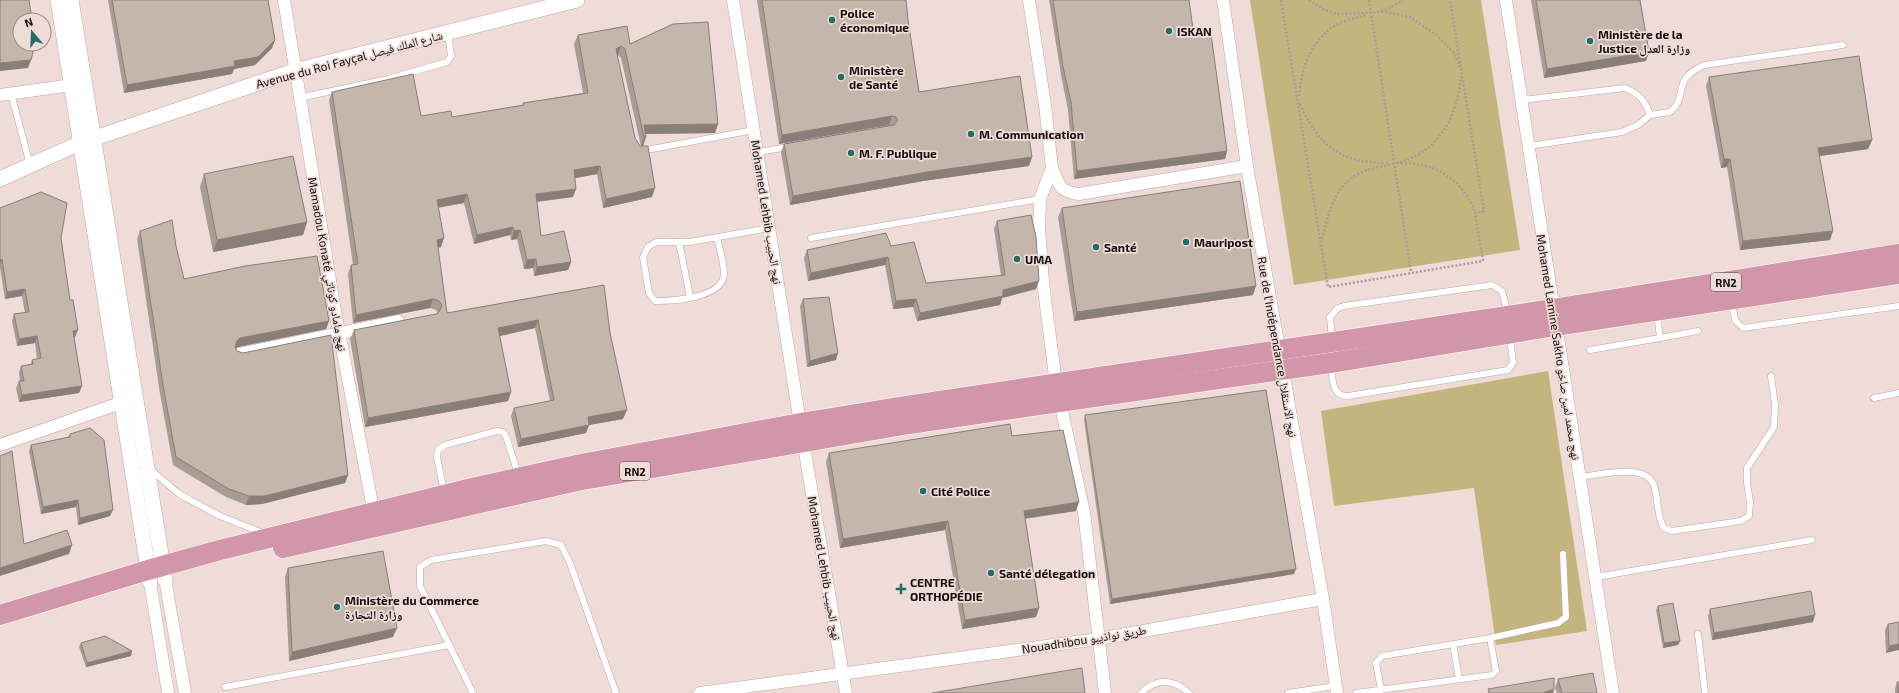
<svg xmlns="http://www.w3.org/2000/svg" width="1899" height="693" viewBox="0 0 1899 693" font-family="'Exo 2','Noto Naskh Arabic',sans-serif">
	<style>
		.green { fill: #c4b57e }
		.lines { fill: none; stroke-linecap: round; stroke-linejoin: round }
		.service-casing { stroke: #bba9a6; stroke-width: 7 }
		.minor-casing { stroke: #bba9a6; stroke-width: 13 }
		.tertiary-casing { stroke: #bba9a6; stroke-width: 16 }
		.trunk-casing { stroke: #fff; stroke-width: 21 }
		.path { stroke: #ab9c99; stroke-width: 2.5; stroke-dasharray: 2 2; stroke-linecap: butt }
		.service { stroke: #fff; stroke-width: 6 }
		.minor { stroke: #fff; stroke-width: 12 }
		.tertiary { stroke: #fff; stroke-width: 15 }
		.trunk { stroke: #d296aa; stroke-width: 20 }
		.wall { fill: #a99d93 }
		.shaded-wall { fill: #897f78 }
		.building { fill: #c4b6ab; stroke: #897f78 }
		.poi-dot { fill: #226d6a; stroke: #efdcd8; stroke-width: 1.5 }
		.labels { text-anchor: middle; dominant-baseline: central; stroke-width: 3.5; stroke-linejoin: round; paint-order: stroke }
		.shield { fill: #efdcd8; stroke: #564c4b; stroke-width: 1 }
		.shield-label { font-size: 11px; font-weight: bold; fill: #150f0e }
		.poi-label { font-size: 12px; font-weight: bold; fill: #150f0e; stroke: #efdcd8; text-anchor: start }
		.street-label { font-size: 12px; fill: #150f0e; stroke: #efdcd8 }
	</style>
	<rect width="100%" height="100%" fill="#efdcd8"/>
	<g class="green">
		<path d="M1250,0H1481L1520,250L1294,285Z"/>
		<path d="M1548,371L1587,631L1496,645L1474,488L1334,506L1321,411Z"/>
	</g>
	<g class="lines">
		<defs>
			<g id="service">
				<path d="M11,93L30,165"/>
				<path d="M299,98L388,79L447,62L451,56L448,33"/>
				<path d="M1522,100L1625,88C1639,94 1645,100 1650,115L1638,125L1622,132L1529,146"/>
				<path d="M1650,115L1670,112C1684,98 1678,95 1684,81C1688,73 1697,69 1704,65L1843,45"/>
				<path d="M641,151L754,130"/>
				<path d="M757,152L789,147"/>
				<path d="M717,237C719,248 724,262 724,274C723,298 674,301 655,301L649,293L643,257L648,247L656,242H690L769,228"/>
				<path d="M811,238L1040,199"/>
				<path d="M679,242L690,297"/>
				<path d="M1732,302L1735,320L1743,328L1899,306"/>
				<path d="M1660,338L1698,331"/>
				<path d="M1332,340L1330,317L1338,308L1344,306L1492,285L1502,291L1508,314"/>
				<path d="M1590,350L1660,338L1657,313"/>
				<path d="M1331,366C1333,379 1331,396 1348,396L1508,370L1513,363L1510,337"/>
				<path d="M1874,398L1899,393"/>
				<path d="M150,469L179,494L220,516L263,533"/>
				<path d="M1580,477C1598,475 1647,462 1654,486C1659,500 1656,515 1664,528L1672,531L1741,521L1749,516L1750,502L1747,483V468L1774,427L1775,405L1771,376"/>
				<path d="M444,492L437,457L438,450L445,445L497,431L503,432L506,436L518,474"/>
				<path d="M1596,577L1812,540"/>
				<path d="M1698,634L1705,693"/>
				<path d="M1453,644L1459,679"/>
				<path d="M225,687L449,645"/>
				<path d="M1381,690L1376,663L1382,656L1490,638L1558,623L1566,617L1563,554"/>
				<path d="M473,693L420,586V567L431,560L546,541L561,545L570,563L616,693"/>
				<path d="M1141,693C1157,677 1173,679 1189,693"/>
				<path d="M1288,693L1335,686"/>
				<path d="M1356,693L1492,675L1496,671L1490,638"/>
			</g>
			<g id="minor">
				<path d="M284,0L335,311L375,519"/>
				<path d="M733,0L800,423L846,693"/>
				<path d="M1029,0L1045,105L1052,168L1040,199L1039,229L1043,282L1056,384L1084,512L1105,693"/>
				<path d="M1223,0L1247,166L1323,599L1337,693"/>
				<path d="M1506,0L1613,693"/>
				<path d="M0,95L79,84"/>
				<path d="M1052,168C1059,184 1059,192 1079,194L1247,166"/>
				<path d="M239,354L398,321"/>
				<path d="M0,445L123,402"/>
				<path d="M165,579L185,693"/>
				<path d="M150,582L168,693"/>
				<path d="M700,693L1098,639L1323,599"/>
			</g>
			<g id="tertiary">
				<path d="M58,0L150,582"/>
				<path d="M71,0L165,579"/>
				<path d="M0,179L80,143L294,71L577,0"/>
			</g>
			<g id="trunk">
				<path d="M283,548L577,481L909,424L1330,363L1556,326L1899,274"/>
				<path d="M0,615L148,570L220,550L472,488L576,465L800,423L905,406L1553,309L1899,254"/>
			</g>
		</defs>
		<use href="#service" class="service-casing"/>
		<use href="#minor" class="minor-casing"/>
		<use href="#tertiary" class="tertiary-casing"/>
		<use href="#trunk" class="trunk-casing"/>
		<g class="path">
			<path d="M1281,0L1328,287L1483,261L1475,213L1484,211L1450,0"/>
			<path d="M1309,0L1323,9L1337,14L1385,12L1410,17L1436,35L1455,54L1460,68"/>
			<path d="M1369,0L1411,272"/>
			<path d="M1377,12L1390,8L1403,0"/>
			<path d="M1299,96C1301,70 1310,44 1331,28C1341,21 1355,18 1366,15"/>
			<path d="M1300,104C1320,148 1341,163 1388,163"/>
			<path d="M1397,163C1434,162 1461,177 1475,212"/>
			<path d="M1322,239C1327,220 1331,200 1344,185C1357,170 1375,168 1393,164C1438,154 1457,119 1461,76"/>
		</g>
		<use href="#service" class="service"/>
		<use href="#minor" class="minor"/>
		<use href="#tertiary" class="tertiary"/>
		<use href="#trunk" class="trunk"/>
	</g>
	<g class="wall">
		<path d="M108,0H268L275,40L272,48L255,65L234,69L232,74L124,93Z"/>
		<path d="M757,0H906L908,20L919,92L1032,157L1029,166L923,181L790,205L781,152L784,144L891,125H889L779,144Z"/>
		<path d="M1049,0H1189L1194,36L1227,151L1225,159L1074,179L1068,110L1061,75Z"/>
		<path d="M1531,0H1640L1649,52L1646,61L1544,78Z"/>
		<path d="M578,35L630,44L718,124L715,133L646,134L643,146H641L621,58L618,55H617L635,138L652,197L603,208L597,174L575,178L573,197L537,202L541,236L571,262L568,270L534,276L533,268L524,269L517,239L511,240L510,235L474,244L464,203L438,208L441,247L438,248L447,313L604,285L610,333L623,419L589,425L586,433L518,447L511,416L514,408L550,401L535,328L500,336L511,392L508,401L365,427L350,339L354,330L436,314L438,313L436,310L430,308L353,323L348,274L351,265H353L329,100L332,92L421,116L452,117L523,105V103L583,93L574,44Z"/>
		<path d="M1709,77L1872,140L1868,149L1819,156L1830,240L1740,250L1727,167L1721,168L1706,86Z"/>
		<path d="M204,174L307,222L303,235L213,252L200,187Z"/>
		<path d="M0,208L61,238L75,337H74L82,386L79,393L19,402L16,388L19,381H20L19,373L21,366L31,364L32,360L37,359L35,343L17,346L12,321L14,314L25,313L22,296L5,299L0,268Z"/>
		<path d="M1062,208L1253,295L1074,321L1058,217Z"/>
		<path d="M997,221L1036,289L1002,298L1000,305L917,321L913,307L893,309L885,265L808,281L804,258L807,250L891,246L926,283L1001,276L994,229Z"/>
		<path d="M140,231L176,246L184,279L329,321L326,329L238,347L235,348L237,351L348,475L345,483L262,504L246,505L226,497L173,465L160,394L137,239Z"/>
		<path d="M803,299L836,360L807,367L800,306Z"/>
		<path d="M1085,415L1294,574L1110,604L1084,420Z"/>
		<path d="M70,434L110,516L78,525L76,507L41,514L29,451L31,445L68,437Z"/>
		<path d="M1012,436L1076,511L1025,519L1039,608L1036,617L962,629L945,530L840,548L826,462L829,453Z"/>
		<path d="M288,568L393,637L289,661L285,577Z"/>
		<path d="M1658,606L1680,641L1678,645L1663,648L1656,610Z"/>
		<path d="M1710,609L1813,622L1712,640L1708,616Z"/>
		<path d="M1899,622L1886,653L1885,630L1888,624Z"/>
		<path d="M81,643L131,656L86,667L79,647Z"/>
		<path d="M1558,679L1597,693H1557L1555,688Z"/>
		<path d="M1897,682L1899,693H1895V689Z"/>
	</g>
	<g class="shaded-wall">
		<path d="M275,40L272,48L255,65L234,69L232,74L124,93L127,85L234,61Z"/>
		<path d="M621,46L618,55L613,57L616,49Z"/>
		<path d="M1649,52L1646,61L1544,78L1547,69Z"/>
		<path d="M31,60L28,68L0,71V63Z"/>
		<path d="M892,116L889,125L779,144L782,135Z"/>
		<path d="M718,124L715,133L644,134V125Z"/>
		<path d="M644,137H646L643,146H641Z"/>
		<path d="M1872,140L1868,149L1814,157L1818,148Z"/>
		<path d="M1227,151L1225,159L1074,179L1077,171Z"/>
		<path d="M1032,157L1029,166L923,181L790,205L793,196L927,172Z"/>
		<path d="M1724,159H1730L1727,167L1721,168Z"/>
		<path d="M600,166L597,174L571,179L574,170Z"/>
		<path d="M655,188L652,197L603,208L606,199Z"/>
		<path d="M576,189L573,197L533,202L536,194Z"/>
		<path d="M467,194L464,203L434,208L437,200Z"/>
		<path d="M307,222L303,235L213,252L217,240Z"/>
		<path d="M513,227L510,235L474,244L477,235Z"/>
		<path d="M520,230L517,239L511,240L514,231Z"/>
		<path d="M1833,231L1830,240L1740,250L1743,241Z"/>
		<path d="M444,238L441,247L434,248L437,240Z"/>
		<path d="M888,257L885,265L808,281L811,273Z"/>
		<path d="M2,259L0,265V260Z"/>
		<path d="M536,259L533,268L524,269L527,260Z"/>
		<path d="M571,262L568,270L534,276L537,267Z"/>
		<path d="M1039,281L1036,289L1002,298L1000,305L917,321L920,313L1003,290Z"/>
		<path d="M1256,286L1253,295L1074,321L1077,312Z"/>
		<path d="M25,289L22,296L5,299L7,292Z"/>
		<path d="M433,299L430,308L353,323L356,315Z"/>
		<path d="M916,299L913,307L893,309L896,301Z"/>
		<path d="M538,320L535,328L495,337L498,328Z"/>
		<path d="M329,321L326,329L238,347L234,349L237,341L240,338Z"/>
		<path d="M78,330L75,337L71,338L73,331Z"/>
		<path d="M37,336L35,343L17,346L19,339Z"/>
		<path d="M838,353L836,360L807,367L810,361Z"/>
		<path d="M82,386L79,393L19,402L22,395Z"/>
		<path d="M511,392L508,401L365,427L368,418Z"/>
		<path d="M627,410L623,419L589,425L586,433L518,447L521,439L588,417Z"/>
		<path d="M348,475L345,483L262,504L246,505L249,496Z"/>
		<path d="M78,500L76,507L41,514L43,507Z"/>
		<path d="M1079,502L1076,511L1020,519L1024,511Z"/>
		<path d="M113,510L110,516L78,525L80,518Z"/>
		<path d="M948,521L945,530L840,548L843,539Z"/>
		<path d="M72,545L69,554L0,576V568Z"/>
		<path d="M1296,569L1294,574L1110,604L1112,599Z"/>
		<path d="M1039,608L1036,617L962,629L965,620Z"/>
		<path d="M1815,615L1813,622L1712,640L1714,633Z"/>
		<path d="M397,628L393,637L289,661L292,652Z"/>
		<path d="M1680,641L1678,645L1663,648L1664,643Z"/>
		<path d="M1899,644V650L1886,653L1889,646Z"/>
		<path d="M132,651L131,656L86,667L87,663Z"/>
		<path d="M1554,689L1553,693H1543Z"/>
	</g>
	<g class="building">
		<path d="M0,0H29L32,20H20V44H35L31,60L0,63Z"/>
		<path d="M112,0H268L275,40L258,57L234,61L235,66L127,85Z"/>
		<path d="M762,0H906L908,20L919,92L1020,76L1032,157L927,172L793,196L784,144L894,125L898,120L896,117L892,116L782,135Z"/>
		<path d="M1053,0H1189L1194,36L1211,34L1227,151L1077,171L1071,102L1063,67Z"/>
		<path d="M1536,0H1640L1649,52L1547,69Z"/>
		<path d="M708,22L718,124L644,125L646,137H644L625,49L621,46L616,49L635,138L640,146H648L655,188L606,199L600,166L574,170L576,189L536,194L541,236L564,231L571,262L537,267L536,259L527,260L520,230L514,231L513,227L477,235L467,194L437,200L444,238L437,240L447,313L604,285L610,333L627,410L588,417L589,425L521,439L514,408L554,400L538,320L498,328L511,392L368,418L354,330L436,314L439,312L442,305L439,301L433,299L356,315L351,265L358,264L332,92L413,74L421,116L451,111L452,117L524,105L523,103L588,93L578,35L627,26L630,44L673,24Z"/>
		<path d="M1859,56L1872,140L1818,148L1833,231L1743,241L1730,159H1724L1709,77Z"/>
		<path d="M293,156L307,222L217,240L204,174Z"/>
		<path d="M1240,181L1256,286L1077,312L1062,208Z"/>
		<path d="M41,192L67,203L61,238L70,300H73L78,330L73,331L82,386L22,395L19,381H24L21,366L33,364L32,360L41,358L37,336L19,339L14,314L29,312L25,289L7,292L2,259L0,260V208Z"/>
		<path d="M1031,215L1036,237L1039,281L1003,290V296L920,313L916,299L896,301L888,257L811,273L807,250L886,233L891,246L914,242L926,283L1005,275L997,221Z"/>
		<path d="M172,220L176,246L184,279L245,266L317,256L329,321L240,338L237,341L235,347L237,351L243,353L331,335L348,475L265,496H249L229,489L176,457L163,385L140,231Z"/>
		<path d="M829,297L838,353L810,361L803,299Z"/>
		<path d="M1266,390L1296,569L1112,599L1085,415Z"/>
		<path d="M1010,424L1012,436L1063,430L1079,502L1024,511L1039,608L965,620L948,521L843,539L829,453Z"/>
		<path d="M90,428L104,440L113,510L80,518L78,500L43,507L31,445L70,437V434Z"/>
		<path d="M12,451L24,544L67,530L72,545L0,568V456Z"/>
		<path d="M383,551L397,628L292,652L288,568Z"/>
		<path d="M1811,591L1815,615L1714,633L1710,609Z"/>
		<path d="M1673,603L1680,641L1664,643L1658,606Z"/>
		<path d="M1899,622V644L1889,646L1888,624Z"/>
		<path d="M105,636L132,651L87,663L81,643Z"/>
		<path d="M1082,668L1085,693H932Z"/>
		<path d="M1593,673L1597,693H1562L1558,679Z"/>
		<path d="M1554,678V689L1543,693H1489L1488,689Z"/>
		<path d="M1897,682H1899V693H1898Z"/>
	</g>
	<g class="poi-dot">
		<circle cx="832" cy="20" r="4"/>
		<circle cx="1169" cy="31" r="4"/>
		<circle cx="1590" cy="41" r="4"/>
		<circle cx="841" cy="77" r="4"/>
		<circle cx="971" cy="134" r="4"/>
		<circle cx="851" cy="153" r="4"/>
		<circle cx="1186" cy="242" r="4"/>
		<circle cx="1096" cy="247" r="4"/>
		<circle cx="1017" cy="259" r="4"/>
		<circle cx="923" cy="491" r="4"/>
		<circle cx="991" cy="573" r="4"/>
		<path d="M899 583h4v4h4v4h-4v4h-4v-4h-4v-4h4z"/>
		<circle cx="337" cy="607" r="4"/>
	</g>
	<g class="labels">
		<g class="shield">
			<rect x="1711" y="273" width="30" height="18" rx="3"/>
			<rect x="620" y="462" width="30" height="18" rx="3"/>
		</g>
		<g class="shield-label">
			<text x="1726" y="282">RN2</text>
			<text x="635" y="471">RN2</text>
		</g>
		<g class="poi-label">
			<text x="840" y="13">Police<tspan x="840" dy="14">économique</tspan></text>
			<text x="1177" y="31">ISKAN</text>
			<text x="1598" y="34">Ministère de la<tspan x="1598" dy="14">Justice وزارة العدل</tspan></text>
			<text x="849" y="70">Ministère<tspan x="849" dy="14">de Santé</tspan></text>
			<text x="979" y="134">M. Communication</text>
			<text x="859" y="153">M. F. Publique</text>
			<text x="1194" y="242">Mauripost</text>
			<text x="1104" y="247">Santé</text>
			<text x="1025" y="259">UMA</text>
			<text x="931" y="491">Cité Police</text>
			<text x="999" y="573">Santé délegation</text>
			<text x="910" y="582">CENTRE<tspan x="910" dy="14">ORTHOPÉDIE</tspan></text>
			<text x="345" y="600">Ministère du Commerce<tspan x="345" dy="14">وزارة التجارة</tspan></text>
		</g>
		<g class="street-label">
			<text transform="translate(349 59) rotate(-15)">Avenue du Roi Fayçal شارع الملك فيصل</text>
			<text transform="translate(767 212) rotate(81)">Mohamed Lehbib نهج الحبيب</text>
			<text transform="translate(328 264) rotate(80)">Mamadou Konaté نهج مامادو كوناتي</text>
			<text transform="translate(1278 347) rotate(80)">Rue de l'Indépendance نهج الاستقلال</text>
			<text transform="translate(1559 347) rotate(81)">Mohamed Lamine Sakho نهج محمد لمين صاخو</text>
			<text transform="translate(825 568) rotate(80)">Mohamed Lehbib نهج الحبيب</text>
			<text transform="translate(1084 639) rotate(-9)">Nouadhibou طريق نواذيبو</text>
		</g>
	</g>
	<g transform="translate(32 32) rotate(341)"><circle r="19" fill="#efdcd8" stroke="#988a87"/>
	<path d="M0-3L7 15L0 10L-7 15Z" fill="#226d6a"/>
	<text y="-6" font-size="11" font-weight="bold" text-anchor="middle" fill="#150f0e">N</text>
	</g>
</svg>
